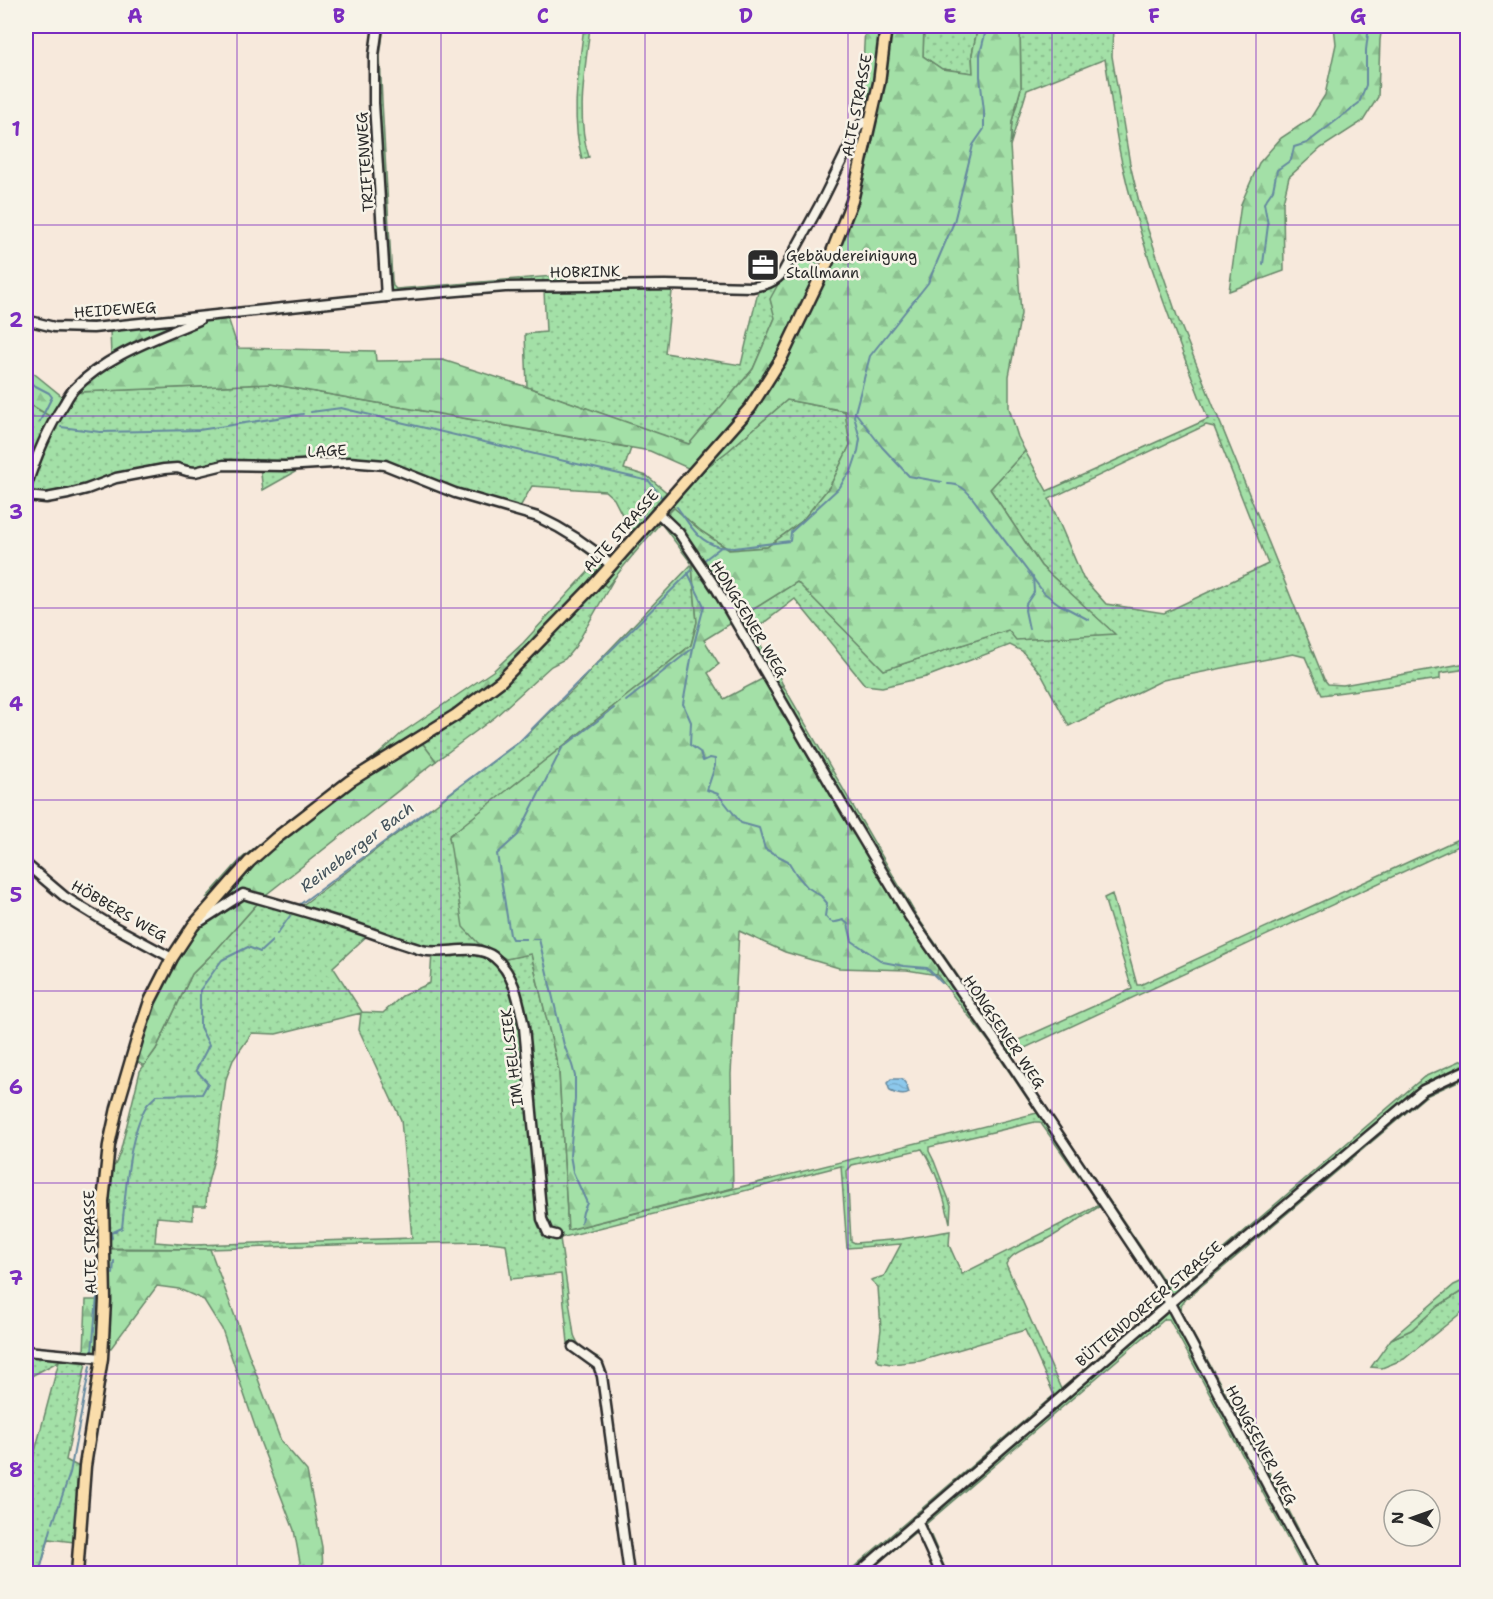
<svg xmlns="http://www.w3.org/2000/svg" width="1493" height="1599" viewBox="0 0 1493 1599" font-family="'Shantell Sans',sans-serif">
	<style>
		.grass { fill: url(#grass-dots); stroke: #678669; stroke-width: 1.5; fill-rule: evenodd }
		.forest { fill: url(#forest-firs); stroke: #678669; stroke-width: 1.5; fill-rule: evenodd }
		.water { fill: url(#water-waves); stroke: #65899f; stroke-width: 1.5 }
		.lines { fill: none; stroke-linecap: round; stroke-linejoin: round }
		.stream { stroke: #65899f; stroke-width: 2 }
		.minor-casing { stroke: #2b2b2b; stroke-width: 13 }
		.major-casing { stroke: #2b2b2b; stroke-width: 15 }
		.minor { stroke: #f7f3e8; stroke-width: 8 }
		.major { stroke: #faddab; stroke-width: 10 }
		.grid { fill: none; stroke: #7b2cbf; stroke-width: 1.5; stroke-opacity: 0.55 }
		.labels { text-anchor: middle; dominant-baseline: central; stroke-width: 5; stroke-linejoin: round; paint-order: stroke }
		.street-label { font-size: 15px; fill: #2b2b2b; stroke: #f7f3e8 }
		.poi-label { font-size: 15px; fill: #2b2b2b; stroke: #f7f3e8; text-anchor: start }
		.water-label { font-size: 16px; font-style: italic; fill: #43525b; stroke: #f7f3e8 }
		.neatline { fill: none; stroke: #7b2cbf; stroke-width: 2 }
		.grid-label { font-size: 20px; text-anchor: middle; font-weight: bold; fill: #7b2cbf }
	</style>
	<defs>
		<pattern id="grass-dots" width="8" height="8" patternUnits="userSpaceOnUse" patternTransform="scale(1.5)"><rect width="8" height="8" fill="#a3e0a7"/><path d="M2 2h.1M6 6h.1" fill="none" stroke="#8cc090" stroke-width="1.8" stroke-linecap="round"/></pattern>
		<pattern id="forest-firs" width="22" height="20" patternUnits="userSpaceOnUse" patternTransform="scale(1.5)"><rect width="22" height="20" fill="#a3e0a7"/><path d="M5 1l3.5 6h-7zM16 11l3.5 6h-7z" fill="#8cc090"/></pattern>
		<pattern id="water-waves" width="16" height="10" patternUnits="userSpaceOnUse" patternTransform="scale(1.5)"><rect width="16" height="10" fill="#8cc8ec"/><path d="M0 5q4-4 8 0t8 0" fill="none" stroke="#79accb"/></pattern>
	</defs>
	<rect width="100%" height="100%" fill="#f7e9dc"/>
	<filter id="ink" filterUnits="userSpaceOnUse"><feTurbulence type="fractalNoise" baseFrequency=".0167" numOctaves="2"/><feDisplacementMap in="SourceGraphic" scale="12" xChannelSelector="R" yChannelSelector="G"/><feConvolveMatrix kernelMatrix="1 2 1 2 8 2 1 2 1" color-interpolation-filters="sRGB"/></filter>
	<g filter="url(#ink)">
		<g class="grass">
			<path d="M374,26H384L380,56L382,101L392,280L393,286L396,289L566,275L567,283H673L665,353L741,365L760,283L776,277L783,269L775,318L753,369L689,445L527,387L525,334L546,332L544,290L492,291L85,332L52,329L26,323V315L55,323L104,322L377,294L380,290L381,285L371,103Z"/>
			<path d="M584,26H590C586,68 575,116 589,157L582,159C570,115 579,70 584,26Z"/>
			<path d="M924,26H978L972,54L973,73L942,69L923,56Z"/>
			<path d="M1020,26H1113L1112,56L1130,164L1140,206L1177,316L1324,679L1328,684L1343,685L1467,663V669L1440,673V679L1322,695L1305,657L1293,654L1163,680L1069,726L1041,674L1022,651L1010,645L926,677L882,687L865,685L795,599L753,631L741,617L797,581L884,670L1008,630L1114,634L1041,566L990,489L1025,451L1047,491L1208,419C1176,336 1142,251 1122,163C1114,129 1111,93 1105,59L1027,90L1010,146L1012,121L1021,88ZM1206,425L1214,427L1268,564L1164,613L1106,604L1083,578L1049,499Z"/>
			<path d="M270,384L631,448L624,469L647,476L670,495L728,451L787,400L845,411L850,445L830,486L802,521L767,547L730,550L701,531L673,508L633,555L626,546L606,567L551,527L536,520L453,497L384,470L347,466L302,468L263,490L260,467L177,470L120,479L89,492L26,496L28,490L26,484V402L51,417L70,388L78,392ZM532,486L605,491L614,499L632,534L609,559C584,535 551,520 520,507Z"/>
			<path d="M692,564L697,622L691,645L449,837L478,943L506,959L531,953L559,1071L568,1230L1037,1113L989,1042L937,975L938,966L906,919L777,705L772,690L783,685L916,915L1004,1043H1012L1132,989L1104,898L1112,894L1137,985H1140L1467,835V842L1016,1052L1013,1055L1015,1061L1166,1284L1173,1288H1178L1424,1077L1467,1058V1077L1426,1096L1186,1299L1181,1306L1182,1314L1269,1472L1321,1573H1306L1169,1319H1165L926,1524L947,1573H938L918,1530L866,1573H847L1054,1395L1025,1330L920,1361L891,1364L879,1362L877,1359L881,1329L878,1287L871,1280L884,1276L901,1244L847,1248L841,1166L560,1238L574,1335C579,1349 587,1351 599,1358L602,1365L599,1375L596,1366L572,1351L568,1343L561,1274L511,1279L506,1244L489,1242L366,1244L210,1249L101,1248L110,1169L115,1165L120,1153L140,1071L156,1049L192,974L217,949L263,897L300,907L525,737L578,685L592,668ZM369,934L432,953L430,983L402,996L383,1013L362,1012L333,967ZM361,1013L359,1030L401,1120L412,1238L193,1245L155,1242L157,1217L193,1220V1206H206L207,1186L217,1147L226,1079L233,1060L252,1033L276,1034ZM1035,1122H1040L1099,1205L962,1274L949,1245L950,1231L902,1239L855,1243L851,1241L847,1171L852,1165L922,1149C937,1171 944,1197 950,1223L951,1205L934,1161L929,1151V1147ZM1100,1206L1159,1295V1303L1148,1315L1061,1389L1006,1264C1013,1250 1033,1247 1046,1240C1065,1230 1082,1217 1100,1206Z"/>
			<path d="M594,577L607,586L615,577L575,647L565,659L551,666L495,717L436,761L417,736L472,699L567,607Z"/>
			<path d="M380,753L385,762L221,896L207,897L241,859L282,825Z"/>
			<path d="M1467,1288V1308L1404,1359L1382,1368L1371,1367L1391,1339L1411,1330L1438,1306Z"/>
			<path d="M26,1353L59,1356V1360L86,1363L66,1460L81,1468L74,1542L49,1539L39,1573H26V1485L59,1361L26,1379Z"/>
		</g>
		<g class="forest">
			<path d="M865,26H924L923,56L942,69L973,73L972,54L978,26H1020L1021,88L1012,121L1010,146L1021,314L1009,376V408L1018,437L1025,451L990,489L1041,566L1115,634L1016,640L1008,630L884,670L797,582L741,617C757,639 772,660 783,685L772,690L777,705L906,919L938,966L937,975L907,970L839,968L785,952L739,931L731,1074L733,1188L568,1230L559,1071L531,954L506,959L478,943L463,927L449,836L691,645L697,622L692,564L660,522L674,508L701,531L729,550L767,547L802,521L830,486L850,445L845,411L787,400L728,451L699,473L650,451L270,384L78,392L70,388L111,357L110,330L228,318L238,348L375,351L376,361L443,360L527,387L689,444L753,369L775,318L770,299L795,253L828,265L873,112L861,103ZM733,622L766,677L724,699L708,673L719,664L704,640Z"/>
			<path d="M1334,26H1382L1380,40L1378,97L1363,121L1321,148L1289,177L1283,202L1284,271L1229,291L1241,204L1259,163L1281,138L1310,119L1325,95L1336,44Z"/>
			<path d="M26,367L64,398L51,417L26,402Z"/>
			<path d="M626,546L633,555L607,587L594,577L499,678L417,736L436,761L263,897L217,949L192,974L156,1049L144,1066L135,1060L160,989L175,960L196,929L252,864L353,783L384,761L380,753L403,732L493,671L523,643L599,560L606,567Z"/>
			<path d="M109,1249H210L281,1441L307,1471L322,1547L323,1573H302L294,1530L261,1444L222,1329L204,1300L179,1289L157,1286L108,1352L110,1279Z"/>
			<path d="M1467,1279V1288L1438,1306L1411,1330L1391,1339L1454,1285Z"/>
			<path d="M86,1300H101L97,1355L84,1353Z"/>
		</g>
		<path class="water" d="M891,1079H902L906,1084L909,1093C903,1097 896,1094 890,1091L887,1083Z"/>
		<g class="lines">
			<g class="stream">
				<path d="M1263,264L1268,225L1264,203L1273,190L1277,170L1291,160L1294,147L1307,143L1359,103L1366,85V50L1369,26"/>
				<path d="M26,381L49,393L52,397L40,421"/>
				<path d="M311,412L341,408L649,481L662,498"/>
				<path d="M855,412L882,447L909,476L942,482"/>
				<path d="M61,427L100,432L199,430L303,414"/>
				<path d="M948,484C959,484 964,488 971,496L1044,593L1059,604L1089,620"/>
				<path d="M677,507C690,525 697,541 720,547"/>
				<path d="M703,561L721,547L734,548L790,541L791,532L840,487L845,478L851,472L858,451L860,439L854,416L870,356L928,283L954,222L973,145L984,129V111L980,77V54L987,26"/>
				<path d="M1029,629L1025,610L1026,604L1034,592L1033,577"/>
				<path d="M693,648L683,704L691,722L690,745L700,752L703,761L710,758L715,759V766L707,790L718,794L741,823L759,828L765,849L788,861L796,874L807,887L821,896L827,903L825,916C831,924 834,923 843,920L848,924L852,941L883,962L904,966L927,968L942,983"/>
				<path d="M595,666L692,570"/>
				<path d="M626,701L693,648L704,606L688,573"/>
				<path d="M442,799L519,742L588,672"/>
				<path d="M299,905L430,808"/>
				<path d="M277,934L290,916"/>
				<path d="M526,939H512L510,935L497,854L518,835L562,748L614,708"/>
				<path d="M533,939H539L564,1045L572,1065L575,1076V1099L570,1155L573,1172L587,1203L583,1212L581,1222"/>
				<path d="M112,1238L111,1233L122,1228C126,1193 128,1135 147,1105C149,1102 153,1099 157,1095L202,1094L208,1083L196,1070L209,1045L200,1027V990L222,960L248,947L260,952L272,941"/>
				<path d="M113,1274L114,1261"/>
				<path d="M92,1352L99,1275"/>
				<path d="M53,1523L70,1473L90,1366"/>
				<path d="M39,1574L51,1529"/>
			</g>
			<defs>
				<g id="minor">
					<path d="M378,26L374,55V103L386,297"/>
					<path d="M26,320L54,327L93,328L386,297L505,287L665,285L752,287C764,285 775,283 783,272L824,197L859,126L864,122L870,124"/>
					<path d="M26,488C35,459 47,430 64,404C67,399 70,393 74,389C108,354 156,339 199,320"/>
					<path d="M26,496L46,498L68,494L87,489L116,478L164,469L177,468L187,471L195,472L224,465L285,466L349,462L385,465L455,493L538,517C564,529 590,546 611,565"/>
					<path d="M658,513L679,533L716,588L846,811L909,916L1004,1053L1166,1296L1315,1574"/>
					<path d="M26,864L65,897L109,924L172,958"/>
					<path d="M201,921L243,894C278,904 314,914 348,925C373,933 397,943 422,950C445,956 474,942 494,957C515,974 519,1003 524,1027L542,1219L548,1233L556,1235"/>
					<path d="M573,1347L598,1365L602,1376L629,1574"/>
					<path d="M26,1351L102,1358"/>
					<path d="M917,1521L941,1574"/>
					<path d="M857,1574L1170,1303L1423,1090L1468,1069"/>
				</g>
				<path id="major" d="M77,1574L85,1466L102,1358L105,1300L103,1202L109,1145L117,1108L137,1040L150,1001L172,958L193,926L249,862L275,839L350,781L456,715L501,681L592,587L750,408L781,359L830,257L852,201L879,83L886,26"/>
			</defs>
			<use href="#minor" class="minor-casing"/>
			<use href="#major" class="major-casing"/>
			<use href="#minor" class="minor"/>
			<use href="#major" class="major"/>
		</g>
	</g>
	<path class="grid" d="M237,26V1574M441,26V1574M645,26V1574M848,26V1574M1052,26V1574M1256,26V1574M26,225H1468M26,416H1468M26,608H1468M26,800H1468M26,991H1468M26,1183H1468M26,1374H1468"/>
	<defs>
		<symbol id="office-square" viewBox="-11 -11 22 22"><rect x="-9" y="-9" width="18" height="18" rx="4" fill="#2b2b2b" stroke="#f7f3e8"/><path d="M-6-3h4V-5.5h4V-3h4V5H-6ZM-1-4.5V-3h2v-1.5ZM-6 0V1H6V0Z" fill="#fff"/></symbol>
	</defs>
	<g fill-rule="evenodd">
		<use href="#office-square" x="744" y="246" width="38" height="38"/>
	</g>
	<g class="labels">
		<g class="street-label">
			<text transform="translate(857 105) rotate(-79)">ALTE STRASSE</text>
			<text transform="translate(365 162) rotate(-94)">TRIFTENWEG</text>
			<text transform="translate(585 272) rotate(-1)">HOBRINK</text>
			<text transform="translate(115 310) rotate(-4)">HEIDEWEG</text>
			<text transform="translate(327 451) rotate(-3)">LAGE</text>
			<text transform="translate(621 531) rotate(-48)">ALTE STRASSE</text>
			<text transform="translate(749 619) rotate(59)">HONGSENER WEG</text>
			<text transform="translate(119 911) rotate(30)">HÖBBERS WEG</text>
			<text transform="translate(1004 1032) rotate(56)">HONGSENER WEG</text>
			<text transform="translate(512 1057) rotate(-97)">IM HELLSIEK</text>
			<text transform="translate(90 1242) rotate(-91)">ALTE STRASSE</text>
			<text transform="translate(1149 1304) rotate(-40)">BÜTTENDORFER STRASSE</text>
			<text transform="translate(1261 1445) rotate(62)">HONGSENER WEG</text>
		</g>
		<g class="poi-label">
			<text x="786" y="256">Gebäudereinigung<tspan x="786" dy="17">Stallmann</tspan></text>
		</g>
		<g class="water-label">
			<text transform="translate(357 847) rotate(-37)">Reineberger Bach</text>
		</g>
	</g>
	<rect width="1493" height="1599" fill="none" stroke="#f7f3e8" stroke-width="66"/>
	<g transform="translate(1412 1518) rotate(271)"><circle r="28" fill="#f7f3e8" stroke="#a5a39c" stroke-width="1.5"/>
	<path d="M0-4.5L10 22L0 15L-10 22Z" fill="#2b2b2b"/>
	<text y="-9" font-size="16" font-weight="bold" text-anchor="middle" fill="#2b2b2b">N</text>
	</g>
	<rect x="33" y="33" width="1427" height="1533" class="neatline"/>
	<g class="grid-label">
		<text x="135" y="23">A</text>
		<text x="339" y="23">B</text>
		<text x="543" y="23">C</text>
		<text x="746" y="23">D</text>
		<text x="950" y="23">E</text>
		<text x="1154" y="23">F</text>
		<text x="1358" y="23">G</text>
		<text x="16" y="136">1</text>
		<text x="16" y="327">2</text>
		<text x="16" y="519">3</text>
		<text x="16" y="711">4</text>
		<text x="16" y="902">5</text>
		<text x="16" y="1094">6</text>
		<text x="16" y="1285">7</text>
		<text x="16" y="1477">8</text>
	</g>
</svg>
